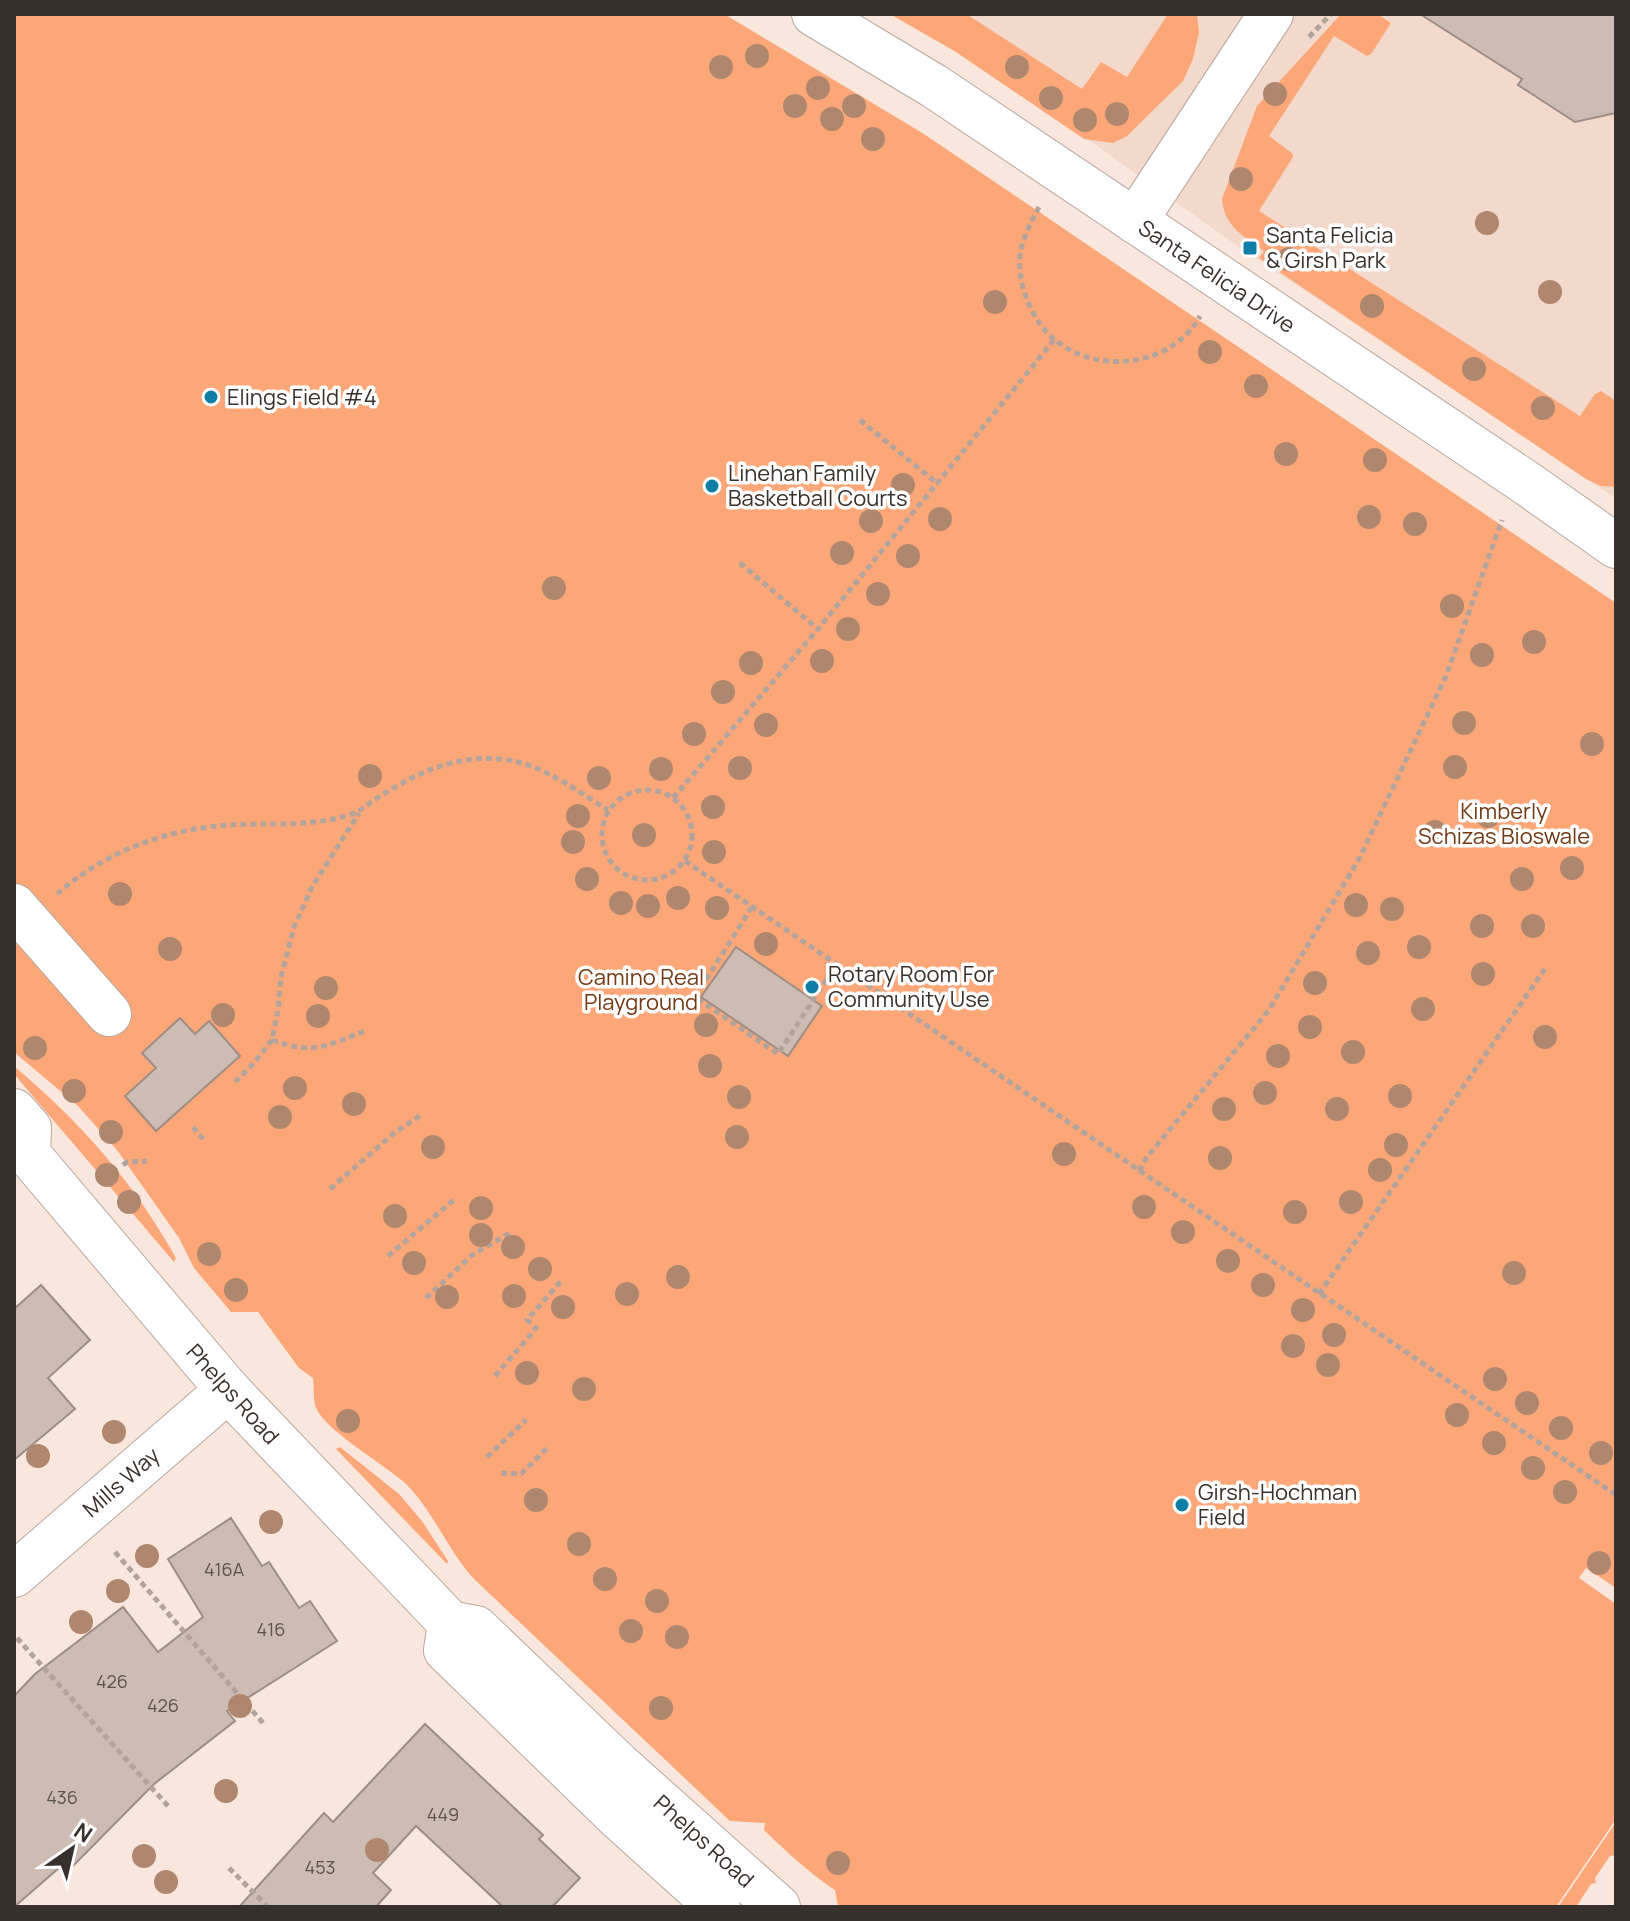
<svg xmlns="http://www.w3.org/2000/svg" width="1630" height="1921" viewBox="0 0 1630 1921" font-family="Manrope,sans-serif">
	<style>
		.built { fill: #f2d9cc }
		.green { fill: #fda778 }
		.building { fill: #cdbcb3; stroke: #9e8d85; stroke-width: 2 }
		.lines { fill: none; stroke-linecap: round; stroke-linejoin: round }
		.minor-casing { stroke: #b8a79e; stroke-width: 46 }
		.path { stroke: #b2a49d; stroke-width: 5; stroke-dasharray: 6 4; stroke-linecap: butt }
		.minor { stroke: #fff; stroke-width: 44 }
		.tree { fill: #af866e }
		.poi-dot { fill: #0e7ea6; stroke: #fff; stroke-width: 3 }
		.labels { text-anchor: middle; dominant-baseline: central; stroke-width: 7; stroke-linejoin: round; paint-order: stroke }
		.number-label { font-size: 18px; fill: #5c534e }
		.poi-label { font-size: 22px; fill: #37302c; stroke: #fff; text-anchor: start }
		.street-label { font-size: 22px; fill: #37302c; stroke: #fff }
		.park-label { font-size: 22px; fill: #723713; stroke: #fff }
	</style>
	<rect width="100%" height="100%" fill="#f9e7de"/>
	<path class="built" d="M890,14H1616V499L1232,242L1066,124L956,52Z"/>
	<g class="green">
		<path d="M14,14H724L924,134L1616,603V1524L1614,1527L1616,1529V1588L1586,1568L1579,1578L1616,1604V1819L1556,1907H838L835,1890C809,1873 787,1852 764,1830L765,1823L730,1821L474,1579C448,1551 434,1512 406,1484C384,1464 327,1432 316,1408C313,1400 314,1386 313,1378L299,1368L258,1312H231L194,1268L179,1238L117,1150L78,1106L14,1052Z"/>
		<path d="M890,14H966L1082,89L1101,62L1127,77L1168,14H1197L1199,33L1193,59L1183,81L1127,136L1113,143L1084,139L956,52Z"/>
		<path d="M1341,14H1377L1391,23L1371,54L1367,56L1334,36L1269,136L1292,153L1293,157L1259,211L1580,416L1595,394L1601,391L1616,401V487L1601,486L1586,479L1259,258L1264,251C1243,236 1224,226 1222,199L1257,106Z"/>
		<path d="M14,1066C82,1124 132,1180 176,1258L174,1262L14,1074Z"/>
		<path d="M340,1447L399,1494L422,1521L448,1561L447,1564L336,1449Z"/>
		<path d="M1616,1822L1615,1855L1610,1856L1595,1878L1596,1883L1591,1884L1576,1907H1558Z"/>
	</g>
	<g class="building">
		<path d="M1420,14H1616V113L1575,122L1518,85L1522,79Z"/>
		<path d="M736,947L822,1006L788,1056L701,997Z"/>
		<path d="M180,1018L195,1034L209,1021L240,1056L156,1131L125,1096L156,1068L142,1053Z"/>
		<path d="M41,1285L90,1340L48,1378L75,1409L14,1460V1309Z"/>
		<path d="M231,1518L262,1566L269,1562L299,1608L310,1601L337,1641L227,1711L235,1721L154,1784L73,1866L67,1861L14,1907V1696L35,1674L123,1607L158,1652L203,1617L168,1559Z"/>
		<path d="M425,1724L543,1835L539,1839L580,1878L552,1907H503L416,1826L373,1873L391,1890L376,1907H239L324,1813L333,1822Z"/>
	</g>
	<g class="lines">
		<defs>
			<g id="minor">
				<path d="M814,14L934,86L1525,482L1616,546"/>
				<path d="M1135,221L1271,14"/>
				<path d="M14,906L109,1014"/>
				<path d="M14,1111L29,1128L28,1154L228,1390L450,1623L476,1628L619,1765L778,1907"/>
				<path d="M14,1575L228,1390"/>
				<path d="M450,1623L446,1650L619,1818L718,1907"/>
			</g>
		</defs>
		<use href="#minor" class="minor-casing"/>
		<g class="path">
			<path d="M1309,37L1331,14"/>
			<path d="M1039,207C1029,226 1017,248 1020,271C1022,295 1036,325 1055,340C1099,376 1173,366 1200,316"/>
			<path d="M860,420L938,484"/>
			<path d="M740,563L818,629"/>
			<circle cx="647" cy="835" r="45"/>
			<path d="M673,798L818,629L1054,340"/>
			<path d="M685,861L1616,1495"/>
			<path d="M57,894C101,855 158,832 217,826C263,821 303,829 349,815C362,811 369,803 380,796C417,773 455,755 500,759C540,762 575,790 608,810"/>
			<path d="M752,907L695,997L778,1054L836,965"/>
			<path d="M272,1040C316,1056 326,1045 368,1030"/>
			<path d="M235,1082L254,1063L272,1040L278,1011L281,977L294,927L312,887L359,813"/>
			<path d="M193,1127L203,1139"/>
			<path d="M123,1165L127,1162L147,1161"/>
			<path d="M1139,1171L1147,1157L1269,1010L1359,859L1446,676L1502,520"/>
			<path d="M330,1189L393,1134L421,1115"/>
			<path d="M388,1256L456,1198"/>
			<path d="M1319,1294L1547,966"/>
			<path d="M426,1298L472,1255L510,1233"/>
			<path d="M495,1376L534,1331L536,1328L527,1320L561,1281"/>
			<path d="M487,1457L526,1420"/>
			<path d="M501,1473L521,1474L549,1446"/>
			<path d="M115,1552L263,1723"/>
			<path d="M17,1638L168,1806"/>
			<path d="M229,1868L268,1907"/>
		</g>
		<use href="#minor" class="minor"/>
	</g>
	<g class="tree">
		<circle cx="757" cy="56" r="12"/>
		<circle cx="721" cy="67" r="12"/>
		<circle cx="1017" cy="67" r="12"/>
		<circle cx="818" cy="88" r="12"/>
		<circle cx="1275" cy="94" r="12"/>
		<circle cx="1051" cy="98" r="12"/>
		<circle cx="795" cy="106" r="12"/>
		<circle cx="854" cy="106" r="12"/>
		<circle cx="1117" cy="114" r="12"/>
		<circle cx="832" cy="119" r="12"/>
		<circle cx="1085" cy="120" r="12"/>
		<circle cx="873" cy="139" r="12"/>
		<circle cx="1241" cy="179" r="12"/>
		<circle cx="1487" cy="223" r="12"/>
		<circle cx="1289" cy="259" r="12"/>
		<circle cx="1550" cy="292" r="12"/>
		<circle cx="995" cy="302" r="12"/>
		<circle cx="1372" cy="306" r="12"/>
		<circle cx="1210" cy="352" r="12"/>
		<circle cx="1474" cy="369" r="12"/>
		<circle cx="1256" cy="386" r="12"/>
		<circle cx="1543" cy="408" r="12"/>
		<circle cx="1286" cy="454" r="12"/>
		<circle cx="1375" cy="460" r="12"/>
		<circle cx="903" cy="485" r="12"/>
		<circle cx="1369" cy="517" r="12"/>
		<circle cx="940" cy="519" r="12"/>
		<circle cx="871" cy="521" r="12"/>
		<circle cx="1415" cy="524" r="12"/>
		<circle cx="842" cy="553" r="12"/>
		<circle cx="908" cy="556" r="12"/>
		<circle cx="554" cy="588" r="12"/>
		<circle cx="878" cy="594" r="12"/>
		<circle cx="1452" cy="606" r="12"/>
		<circle cx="848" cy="629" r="12"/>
		<circle cx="1534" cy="642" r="12"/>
		<circle cx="1482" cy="655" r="12"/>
		<circle cx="822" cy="661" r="12"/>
		<circle cx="751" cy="663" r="12"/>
		<circle cx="723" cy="692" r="12"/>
		<circle cx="1464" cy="723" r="12"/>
		<circle cx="766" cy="725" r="12"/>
		<circle cx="694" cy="734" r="12"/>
		<circle cx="1592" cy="744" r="12"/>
		<circle cx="1455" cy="767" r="12"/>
		<circle cx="740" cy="768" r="12"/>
		<circle cx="661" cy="769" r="12"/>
		<circle cx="370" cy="776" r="12"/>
		<circle cx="599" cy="778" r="12"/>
		<circle cx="713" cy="807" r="12"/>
		<circle cx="578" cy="816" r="12"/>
		<circle cx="1488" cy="816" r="12"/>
		<circle cx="1435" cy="832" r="12"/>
		<circle cx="644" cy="835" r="12"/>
		<circle cx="573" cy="842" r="12"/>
		<circle cx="714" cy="852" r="12"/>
		<circle cx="1572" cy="868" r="12"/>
		<circle cx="587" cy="879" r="12"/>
		<circle cx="1522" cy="879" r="12"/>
		<circle cx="120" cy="894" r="12"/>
		<circle cx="678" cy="898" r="12"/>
		<circle cx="621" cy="903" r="12"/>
		<circle cx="1356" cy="905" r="12"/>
		<circle cx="648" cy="906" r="12"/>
		<circle cx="717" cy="908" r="12"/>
		<circle cx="1392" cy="909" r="12"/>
		<circle cx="1482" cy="926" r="12"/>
		<circle cx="1533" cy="926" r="12"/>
		<circle cx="766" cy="944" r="12"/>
		<circle cx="1419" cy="947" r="12"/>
		<circle cx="170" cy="949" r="12"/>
		<circle cx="1368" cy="953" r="12"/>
		<circle cx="1483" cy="974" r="12"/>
		<circle cx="1315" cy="983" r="12"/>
		<circle cx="326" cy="988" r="12"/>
		<circle cx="1423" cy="1009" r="12"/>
		<circle cx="223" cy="1015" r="12"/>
		<circle cx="318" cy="1016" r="12"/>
		<circle cx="706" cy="1025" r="12"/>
		<circle cx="1310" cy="1027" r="12"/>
		<circle cx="1545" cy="1037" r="12"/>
		<circle cx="35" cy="1048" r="12"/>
		<circle cx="1353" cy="1052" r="12"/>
		<circle cx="1278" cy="1056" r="12"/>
		<circle cx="710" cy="1066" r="12"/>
		<circle cx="295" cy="1088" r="12"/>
		<circle cx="74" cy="1091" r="12"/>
		<circle cx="1265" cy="1093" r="12"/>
		<circle cx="1400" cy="1096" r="12"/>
		<circle cx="739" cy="1097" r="12"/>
		<circle cx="354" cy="1104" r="12"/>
		<circle cx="1224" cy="1109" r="12"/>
		<circle cx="1337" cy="1109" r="12"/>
		<circle cx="280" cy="1117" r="12"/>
		<circle cx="111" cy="1132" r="12"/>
		<circle cx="737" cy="1137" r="12"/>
		<circle cx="1396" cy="1145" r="12"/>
		<circle cx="433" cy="1147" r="12"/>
		<circle cx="1064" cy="1154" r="12"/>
		<circle cx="1220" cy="1158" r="12"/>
		<circle cx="1380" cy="1170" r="12"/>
		<circle cx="107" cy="1175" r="12"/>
		<circle cx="129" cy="1202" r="12"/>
		<circle cx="1351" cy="1202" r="12"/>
		<circle cx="1144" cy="1207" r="12"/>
		<circle cx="481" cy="1208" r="12"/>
		<circle cx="1295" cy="1212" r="12"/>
		<circle cx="395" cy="1216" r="12"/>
		<circle cx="1183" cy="1232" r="12"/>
		<circle cx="481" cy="1235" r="12"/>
		<circle cx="513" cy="1247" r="12"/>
		<circle cx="209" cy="1254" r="12"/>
		<circle cx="1228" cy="1261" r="12"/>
		<circle cx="414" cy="1263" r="12"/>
		<circle cx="540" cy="1269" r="12"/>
		<circle cx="1514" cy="1273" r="12"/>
		<circle cx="678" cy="1277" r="12"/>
		<circle cx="1263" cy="1285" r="12"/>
		<circle cx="236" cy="1290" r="12"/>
		<circle cx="627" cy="1294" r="12"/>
		<circle cx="514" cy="1296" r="12"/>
		<circle cx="447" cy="1297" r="12"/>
		<circle cx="563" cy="1307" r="12"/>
		<circle cx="1303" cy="1310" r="12"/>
		<circle cx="1334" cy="1335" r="12"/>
		<circle cx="1293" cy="1346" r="12"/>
		<circle cx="1328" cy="1365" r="12"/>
		<circle cx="527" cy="1373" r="12"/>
		<circle cx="1495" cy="1379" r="12"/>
		<circle cx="584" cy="1389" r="12"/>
		<circle cx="1527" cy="1403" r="12"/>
		<circle cx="1457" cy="1415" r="12"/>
		<circle cx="348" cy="1421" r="12"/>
		<circle cx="1561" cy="1428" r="12"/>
		<circle cx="114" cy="1432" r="12"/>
		<circle cx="1494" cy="1443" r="12"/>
		<circle cx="1601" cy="1453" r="12"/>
		<circle cx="38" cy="1456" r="12"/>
		<circle cx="1533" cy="1468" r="12"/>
		<circle cx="1565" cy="1492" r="12"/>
		<circle cx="536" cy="1500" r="12"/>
		<circle cx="271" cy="1522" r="12"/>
		<circle cx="579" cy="1544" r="12"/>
		<circle cx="147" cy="1556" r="12"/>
		<circle cx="1599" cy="1563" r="12"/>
		<circle cx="605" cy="1579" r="12"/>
		<circle cx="118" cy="1591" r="12"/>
		<circle cx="657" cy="1601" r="12"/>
		<circle cx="81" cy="1622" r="12"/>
		<circle cx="631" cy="1631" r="12"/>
		<circle cx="677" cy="1637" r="12"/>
		<circle cx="240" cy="1706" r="12"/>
		<circle cx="661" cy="1708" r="12"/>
		<circle cx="226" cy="1791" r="12"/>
		<circle cx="377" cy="1850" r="12"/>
		<circle cx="144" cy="1856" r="12"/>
		<circle cx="838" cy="1863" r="12"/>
		<circle cx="166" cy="1882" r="12"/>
	</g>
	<g class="poi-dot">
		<rect x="1242" y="240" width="16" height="16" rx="4"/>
		<circle cx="211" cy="397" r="8"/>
		<circle cx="712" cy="486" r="8"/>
		<circle cx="812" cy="987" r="8"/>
		<circle cx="1182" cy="1505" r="8"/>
	</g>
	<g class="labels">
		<g class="number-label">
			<text x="224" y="1569">416A</text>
			<text x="271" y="1629">416</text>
			<text x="112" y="1681">426</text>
			<text x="163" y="1705">426</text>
			<text x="62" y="1797">436</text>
			<text x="443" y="1814">449</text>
			<text x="320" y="1867">453</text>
		</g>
		<g class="poi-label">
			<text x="1266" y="235">Santa Felicia<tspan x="1266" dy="25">&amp; Girsh Park</tspan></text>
			<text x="227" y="397">Elings Field #4</text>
			<text x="728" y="473">Linehan Family<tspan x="728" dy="25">Basketball Courts</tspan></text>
			<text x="828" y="974">Rotary Room For<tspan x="828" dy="25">Community Use</tspan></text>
			<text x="1198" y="1492">Girsh-Hochman<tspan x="1198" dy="25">Field</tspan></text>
		</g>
		<g class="street-label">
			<text transform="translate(1217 276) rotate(34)">Santa Felicia Drive</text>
			<text transform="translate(233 1394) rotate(48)">Phelps Road</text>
			<text transform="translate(121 1482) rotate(-41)">Mills Way</text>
			<text transform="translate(704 1841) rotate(42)">Phelps Road</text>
		</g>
		<g class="park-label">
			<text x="1504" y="811">Kimberly<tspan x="1504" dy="25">Schizas Bioswale</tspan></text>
			<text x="641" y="977">Camino Real<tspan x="641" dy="25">Playground</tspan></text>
		</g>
	</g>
	<rect width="1630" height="1921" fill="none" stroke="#37302c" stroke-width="32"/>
	<g transform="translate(72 1849) rotate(34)" stroke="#ffffff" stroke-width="6" paint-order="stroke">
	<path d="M0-6L14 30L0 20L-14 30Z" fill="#37302c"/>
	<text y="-12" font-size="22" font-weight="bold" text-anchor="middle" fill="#37302c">N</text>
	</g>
</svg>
